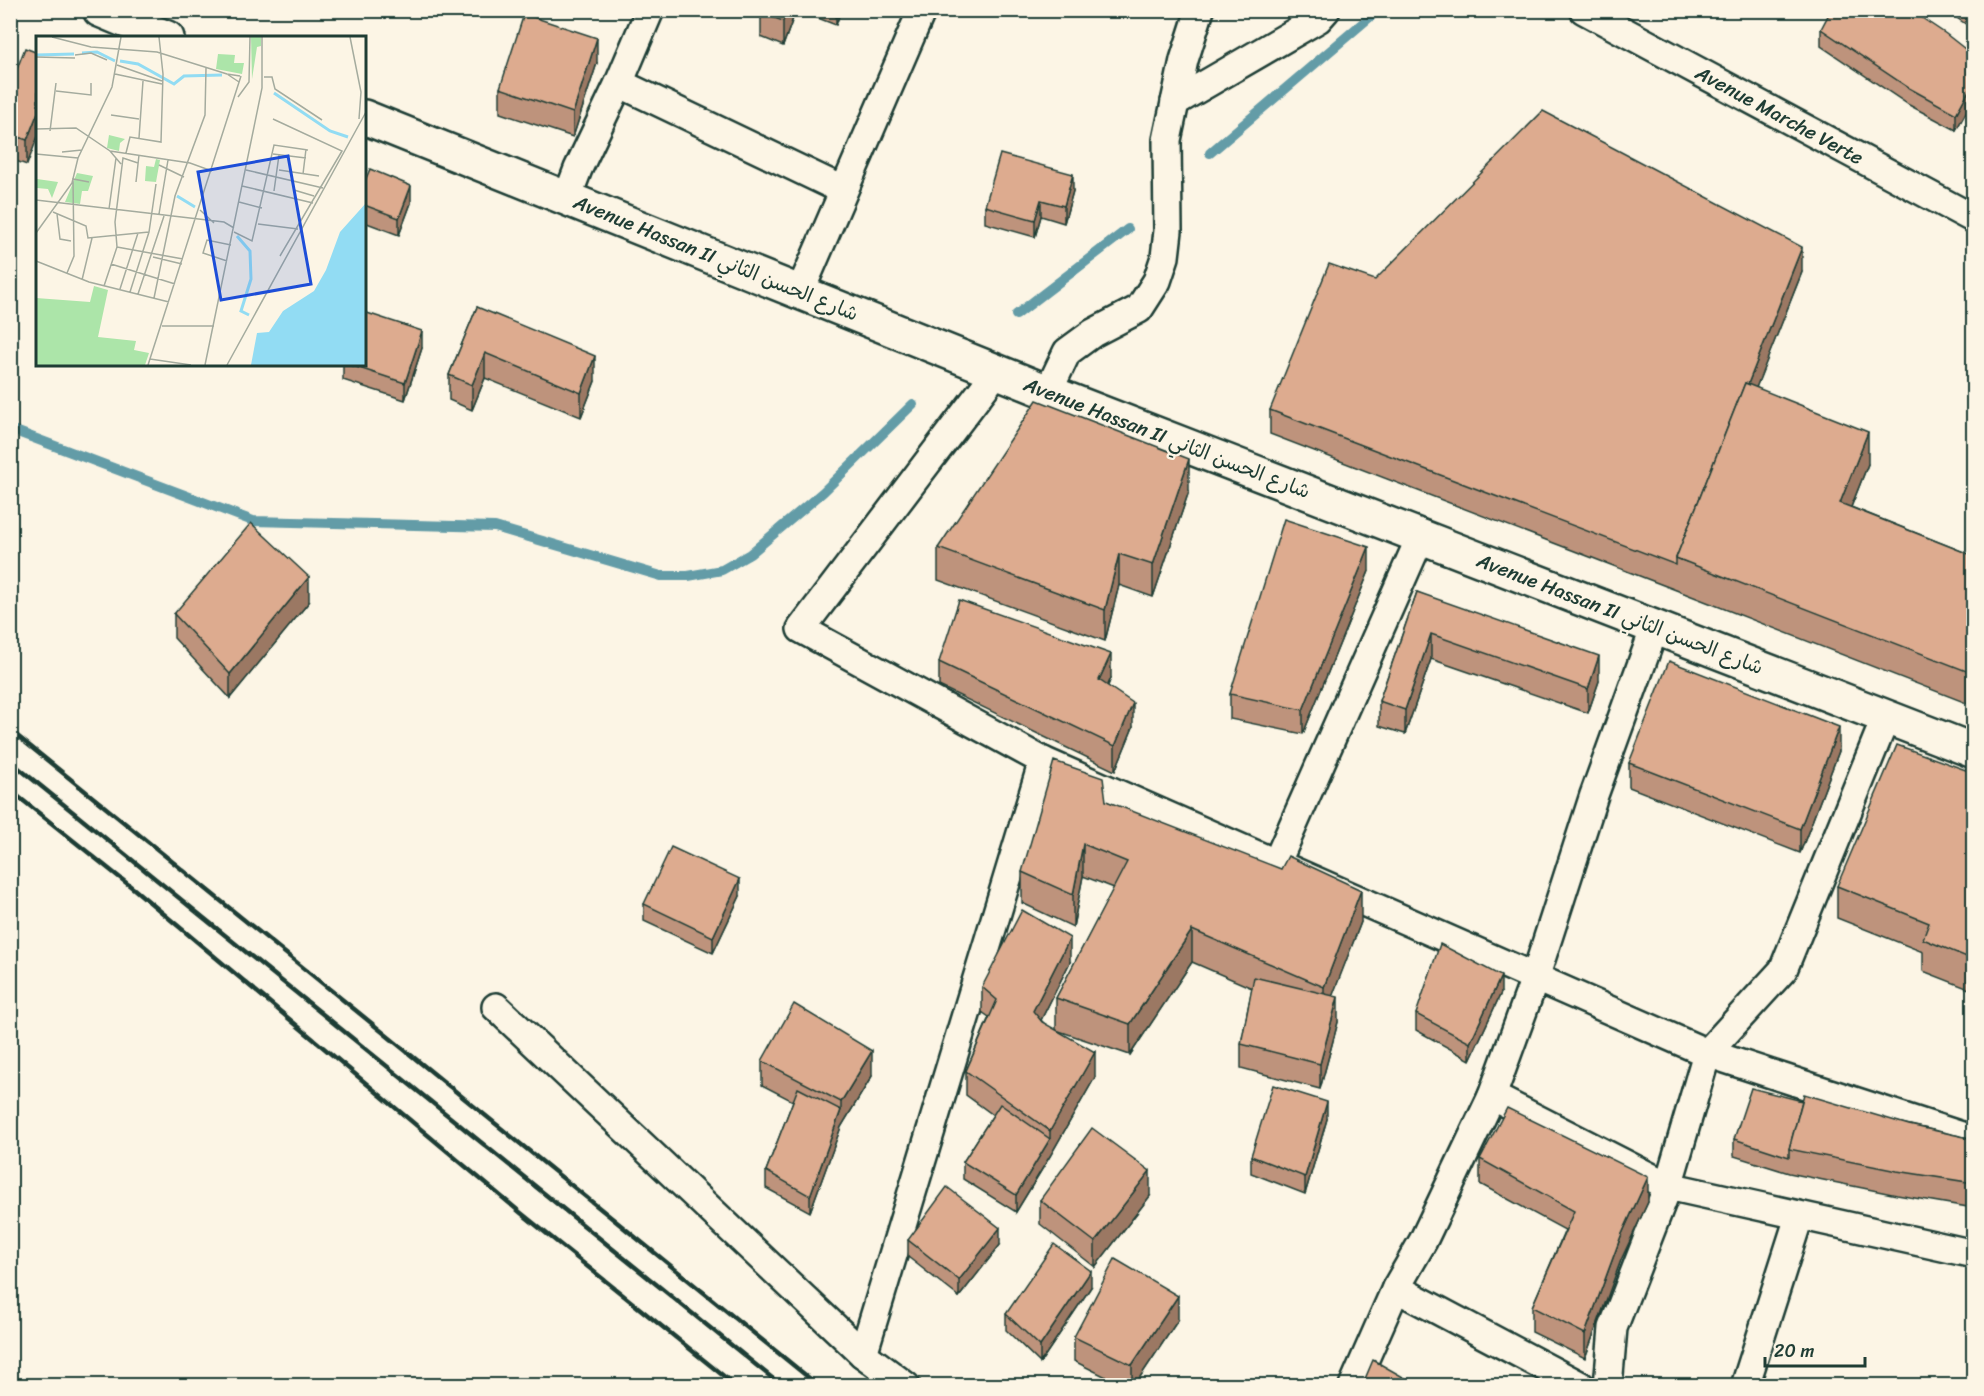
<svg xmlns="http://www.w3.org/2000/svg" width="1984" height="1396" viewBox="0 0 1984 1396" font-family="Sriracha,'Playpen Sans Arabic',sans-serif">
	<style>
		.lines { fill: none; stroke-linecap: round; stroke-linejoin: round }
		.stream { stroke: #649ca7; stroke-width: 10 }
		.street-casing { stroke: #1f3d34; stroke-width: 32 }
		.secondary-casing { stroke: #1f3d34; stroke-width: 38 }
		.street { stroke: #fcf5e5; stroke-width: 27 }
		.secondary { stroke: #fcf5e5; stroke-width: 33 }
		.rail { stroke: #1f3d34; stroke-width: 4.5 }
		.wall { fill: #be937b; stroke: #1f3d34; stroke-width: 1.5 }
		.shaded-wall { fill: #9b7864; stroke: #1f3d34; stroke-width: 1.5 }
		.building { fill: #ddab8f; stroke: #1f3d34; stroke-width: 1.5 }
		.labels { text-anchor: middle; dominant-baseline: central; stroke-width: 4.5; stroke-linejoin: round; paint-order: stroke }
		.street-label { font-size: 20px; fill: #1f3d34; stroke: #fcf5e5 }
		.inset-river { fill: none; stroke: #92dcf3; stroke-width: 3 }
		.inset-road { fill: none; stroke: #a4ab9e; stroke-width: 1.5 }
		.view { fill: #1d4ed8; fill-opacity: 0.15; stroke: #1d4ed8; stroke-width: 3 }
		.inset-edge { fill: none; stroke: #1f3d34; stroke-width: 3 }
	</style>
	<rect width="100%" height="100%" fill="#fcf5e5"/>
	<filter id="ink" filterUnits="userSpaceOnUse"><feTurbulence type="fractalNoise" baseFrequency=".0167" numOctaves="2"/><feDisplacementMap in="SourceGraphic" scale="12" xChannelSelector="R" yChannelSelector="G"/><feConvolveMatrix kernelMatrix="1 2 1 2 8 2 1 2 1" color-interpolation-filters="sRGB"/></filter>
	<g filter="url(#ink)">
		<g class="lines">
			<g class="stream">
				<path d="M1210,153L1378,10"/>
				<path d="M1016,315L1128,229"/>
				<path d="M10,429L253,521L495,527L661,576H688L722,570L750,554L823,492L913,404"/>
			</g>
			<defs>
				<g id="street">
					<path id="s1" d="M1584,10L1974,219"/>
					<path d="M619,83L843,190"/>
					<path d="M1175,102L1318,19L1326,10"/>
					<path d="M567,198L578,169L619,83L650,10"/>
					<path d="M800,292L922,10"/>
					<path d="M997,371L801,629L1043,761L1707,1053L1974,1140"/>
					<path d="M1048,392L1067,352L1093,333L1139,309L1157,281L1165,257L1168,231L1167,140L1184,60L1200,10"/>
					<path d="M1276,864L1421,536"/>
					<path d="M496,1007L863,1354L906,1386"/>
					<path d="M1492,1096L1668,1186L1974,1254"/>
					<path d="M1396,1288L1581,1386"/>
					<path d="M863,1354L1043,761"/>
					<path d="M1353,1386L1396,1288L1423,1241L1492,1096L1535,978L1594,795L1655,627"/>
					<path d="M1608,1386L1613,1328L1668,1186L1707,1053L1783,970L1886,717"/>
					<path d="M1745,1386L1799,1217"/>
				</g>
				<g id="secondary">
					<path d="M100,10L167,38"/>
					<path d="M364,117L1048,392L1974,751"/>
				</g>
			</defs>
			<use href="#street" class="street-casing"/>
			<use href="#secondary" class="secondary-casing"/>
			<use href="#street" class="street"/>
			<use href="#secondary" class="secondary"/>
			<g class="rail">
				<path d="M10,730L819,1386"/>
				<path d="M10,761L782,1386"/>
				<path d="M10,790L134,889L521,1213L736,1386"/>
			</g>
		</g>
		<g class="wall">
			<path d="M762,10H796L783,46L761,37V13Z"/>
			<path d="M797,10H841L836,25Z"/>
			<path d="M1945,10H1974L1973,29Z"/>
			<path d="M1821,29L1974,56V98L1956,130L1909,105L1821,46Z"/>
			<path d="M38,53L27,165L10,159V87Z"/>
			<path d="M597,63L573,137L500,113V88Z"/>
			<path d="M364,183L411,203L399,235L364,222Z"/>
			<path d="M1073,191L1064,223L1041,216L1035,237L985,223V206Z"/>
			<path d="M1802,272L1756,387L1868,464L1851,507L1974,556V706L1676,590L1270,434V410L1375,280Z"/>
			<path d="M477,307L595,381L581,417L485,378L472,410L449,400V375Z"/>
			<path d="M422,348L405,400L343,380V364H364Z"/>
			<path d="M1189,491L1153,597L1119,585L1105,641L938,580V548Z"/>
			<path d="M1369,571L1303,734L1230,719V694Z"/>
			<path d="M1417,592L1599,681L1588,713L1431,659L1405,734L1379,726V701Z"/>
			<path d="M309,602L230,698L174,638V614Z"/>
			<path d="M939,662L1111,678L1108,686L1133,727L1115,771L939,686Z"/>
			<path d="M1839,751L1800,853L1629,787V763Z"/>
			<path d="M1974,773V991L1923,971V952L1837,918V886Z"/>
			<path d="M1106,801L1361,922L1332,996L1338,1022L1320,1089L1241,1068V1044L1252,988L1192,962L1130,1055L1056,1030V998L1114,888L1083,876L1073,927L1022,903V872Z"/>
			<path d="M740,896L713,953L644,921V904Z"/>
			<path d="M1070,962L1041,1020L1095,1077L1050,1156L1016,1212L963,1179V1162L993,1115L966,1095V1071L989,1017L982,1012V987Z"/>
			<path d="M1501,993L1470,1060L1416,1030V1014Z"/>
			<path d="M762,1061L872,1076L841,1127L810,1212L766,1188V1171L793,1101L762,1085Z"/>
			<path d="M1802,1101L1974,1139V1208L1897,1195L1789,1173L1734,1156V1139Z"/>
			<path d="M1327,1119L1305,1194L1251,1173V1156Z"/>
			<path d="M1480,1159L1648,1202L1621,1260L1585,1358L1532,1332V1307L1565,1230L1480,1184Z"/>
			<path d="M1150,1196L1095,1267L1040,1224V1200Z"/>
			<path d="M908,1240L1000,1245L959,1297L908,1257Z"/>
			<path d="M1091,1287L1040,1363L1006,1330V1314Z"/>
			<path d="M1178,1320L1134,1386H1124L1074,1361V1337Z"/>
		</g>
		<g class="shaded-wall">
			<path d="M787,10H796L783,46V21Z"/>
			<path d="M836,10H841L836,25Z"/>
			<path d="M597,38V63L573,137V113Z"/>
			<path d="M1974,81V98L1956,130V114Z"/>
			<path d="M38,112V136L27,165V140Z"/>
			<path d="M1073,174V191L1064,223V206Z"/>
			<path d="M411,186V203L399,235V218Z"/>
			<path d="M1041,200V216L1035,237V220Z"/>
			<path d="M1802,247V272L1687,562L1679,559Z"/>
			<path d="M422,331V348L405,400V383Z"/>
			<path d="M485,353V378L472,410V385Z"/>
			<path d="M595,356V381L581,417V393Z"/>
			<path d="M1868,432V464L1840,535V503Z"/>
			<path d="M1189,459V491L1153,597V565Z"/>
			<path d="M1369,547V571L1303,734V710Z"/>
			<path d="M1119,554V585L1105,641V610Z"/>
			<path d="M309,577V602L230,698V674Z"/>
			<path d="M1431,634V659L1405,734V710Z"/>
			<path d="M1111,654V678L1099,704V680Z"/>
			<path d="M1599,656V681L1588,713V689Z"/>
			<path d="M1133,703V727L1115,771V746Z"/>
			<path d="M1839,727V751L1800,853V829Z"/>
			<path d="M1083,844V876L1073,927V895Z"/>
			<path d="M740,879V896L713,953V937Z"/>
			<path d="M1361,890V922L1324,1018V987Z"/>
			<path d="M1192,930V962L1130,1055V1024Z"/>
			<path d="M1070,938V962L1033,1036V1011Z"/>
			<path d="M1501,976V993L1470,1060V1043Z"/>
			<path d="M1338,997V1022L1320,1089V1064Z"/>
			<path d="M872,1051V1076L841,1127L810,1212V1196L841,1110V1102Z"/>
			<path d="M1095,1052V1077L1050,1156L1016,1212V1195L1050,1139V1131Z"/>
			<path d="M1327,1102V1119L1305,1194V1177Z"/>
			<path d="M1150,1171V1196L1095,1267V1242Z"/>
			<path d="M1648,1177V1202L1621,1260L1585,1358V1334L1621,1236Z"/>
			<path d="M1000,1228V1245L959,1297V1280Z"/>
			<path d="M1091,1271V1287L1040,1363V1346Z"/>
			<path d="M1178,1296V1320L1134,1386H1132V1365Z"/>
		</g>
		<g class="building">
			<path d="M762,10H787L783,21L761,13Z"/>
			<path d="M1831,10H1910L1946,34L1974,56V81L1956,114L1909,88L1821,29Z"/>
			<path d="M524,14L597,38L573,113L500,88Z"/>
			<path d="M25,48L38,53V112L27,140L10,134V87Z"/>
			<path d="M1543,111L1802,247L1748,384L1745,383L1676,558V565L1270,410L1329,264L1375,280Z"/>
			<path d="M1000,154L1073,174L1064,206L1041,200L1035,220L985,206Z"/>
			<path d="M370,169L411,186L399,218L364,205V183Z"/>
			<path d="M477,307L595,356L581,393L485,353L472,385L449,375Z"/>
			<path d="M364,312L422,331L405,383L347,364H364Z"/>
			<path d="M1745,383L1868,432L1840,503L1974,556V674L1676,558Z"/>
			<path d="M1037,400L1189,459L1153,565L1119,554L1105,610L938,548Z"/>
			<path d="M1284,519L1369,547L1303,710L1230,694Z"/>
			<path d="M251,523L309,577L230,674L174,614Z"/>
			<path d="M1417,592L1599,656L1588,689L1431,634L1405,710L1379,701Z"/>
			<path d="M959,600L1111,654L1099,680L1133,703L1115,746L939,662Z"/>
			<path d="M1669,661L1839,727L1800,829L1629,763Z"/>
			<path d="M1897,745L1974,773V960L1923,939L1929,923L1837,886Z"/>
			<path d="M1054,761L1103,778L1106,801L1281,869L1288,856L1361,890L1324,987L1192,930L1130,1024L1056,998L1127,862L1083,844L1073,895L1022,872Z"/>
			<path d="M671,847L740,879L713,937L644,904Z"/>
			<path d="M1022,910L1070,938L1033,1011L1042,1022L1095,1052L1050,1131L966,1071L997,1000L982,987Z"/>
			<path d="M1440,944L1501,976L1470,1043L1416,1014Z"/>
			<path d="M1254,977L1338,997L1320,1064L1241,1044Z"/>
			<path d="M794,1004L872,1051L841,1102L762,1061Z"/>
			<path d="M1273,1085L1327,1102L1305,1177L1251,1156Z"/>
			<path d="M798,1088L841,1110L810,1196L766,1171Z"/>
			<path d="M1751,1088L1802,1101L1789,1149V1157L1734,1139Z"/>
			<path d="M1804,1094L1909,1125L1974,1139V1183L1897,1171L1789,1149Z"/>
			<path d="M1000,1104L1050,1139L1016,1195L963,1162Z"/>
			<path d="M1507,1108L1648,1177L1621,1236L1585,1334L1532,1307L1574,1211L1480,1159Z"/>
			<path d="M1092,1128L1150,1171L1095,1242L1040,1200Z"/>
			<path d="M947,1187L1000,1228L959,1280L908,1240Z"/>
			<path d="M1054,1244L1091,1271L1040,1346L1006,1314Z"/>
			<path d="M1115,1259L1178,1296L1132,1365L1074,1337Z"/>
			<path d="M1373,1360L1419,1386H1362Z"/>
		</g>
	</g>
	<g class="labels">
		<g class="street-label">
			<text stroke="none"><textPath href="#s1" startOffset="222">Avenue Marche Verte</textPath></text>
			<text transform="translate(716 258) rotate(22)">Avenue Hassan II شارع الحسن الثاني</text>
			<text transform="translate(1167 438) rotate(21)">Avenue Hassan II شارع الحسن الثاني</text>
			<text transform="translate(1620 614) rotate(21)">Avenue Hassan II شارع الحسن الثاني</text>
		</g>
	</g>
	<g transform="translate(36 36)">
		<rect width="330" height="330" fill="#fcf5e5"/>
		<path d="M215,1H225V10L221,11L216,43ZM182,18L199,19L198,27H208L206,38L180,33ZM73,99L89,103L84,107L83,115L71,112ZM120,123L124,124L120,146L109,145L110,130L118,131ZM41,137L57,140L52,155H46L44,168L29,166ZM1,143L22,146L16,162L12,153L1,152ZM58,250L72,254L62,301L100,305L98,314L113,317L109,329H0V262L54,266Z" fill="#ace5a9"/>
		<path d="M330,167V329H215L221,297L233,296L247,275L278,255L290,234L304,196Z" fill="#92dcf3"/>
		<path class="inset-river" d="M46,17L61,16L79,25M0,19L38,18M84,25L102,28L138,48L148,40L186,39M238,57L294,95L312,101M141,160L159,171M201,200L214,215L215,243L205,275L213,279"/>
		<path class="inset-road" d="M16,1L55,11L121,16L191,38M314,1L325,56L323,83M39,19L55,17L71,24M0,21L39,22M81,29L126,45M79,38L126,48M228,41H236L239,53L286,84M203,46L191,38L204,40M20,55L55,59V47M202,61L213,46L214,1M75,79L103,83M237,83L306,115L244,220M0,93L40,92L74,115L85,128M14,95L20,47M103,102L107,45M74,115L154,127L176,135M26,116L46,114M90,117L94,101L125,106L127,38L123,1M0,118L42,122M237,118L270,122M123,129L148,141M210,134L287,152M243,134L283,140M267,138L270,113M100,146L103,119M206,150L277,167M258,154L278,160M238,155L243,119M0,164L188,186L198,192M203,166L226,172M73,173L80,122M164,174L178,187M17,176L50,190L52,202L113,196M21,178L24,203L35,205M123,178L132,124M222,188L262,193M198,196L216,205L238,109L272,114M0,197L36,147L42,122L76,51L85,1M81,211L147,223M117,221L146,228M0,225L53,246L133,266M191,225L167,217L171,204L195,209M75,228L139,248M31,237L38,220L37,143L53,146M46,244L56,202M68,250L81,211L79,186L87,122L102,127M84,253L102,197M94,256L113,196L120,148M102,258L128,180M118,262L139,160L169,79L170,32M126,290H178M114,323L155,329M112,329L205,40M169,329L226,52V1M191,329L330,76"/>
		<path class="view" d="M252,120L275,248L185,264L162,136Z"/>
		<rect width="330" height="330" class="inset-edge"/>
	</g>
	<rect width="1984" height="1396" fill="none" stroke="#fcf5e5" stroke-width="36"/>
	<rect x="18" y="18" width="1948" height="1360" fill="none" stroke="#1f3d34" stroke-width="2" filter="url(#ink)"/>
	<path d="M1765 1357v9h100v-9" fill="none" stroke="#1f3d34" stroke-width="3"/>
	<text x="1774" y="1357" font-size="18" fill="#1f3d34" stroke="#fcf5e5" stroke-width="4.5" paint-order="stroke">20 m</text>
</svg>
